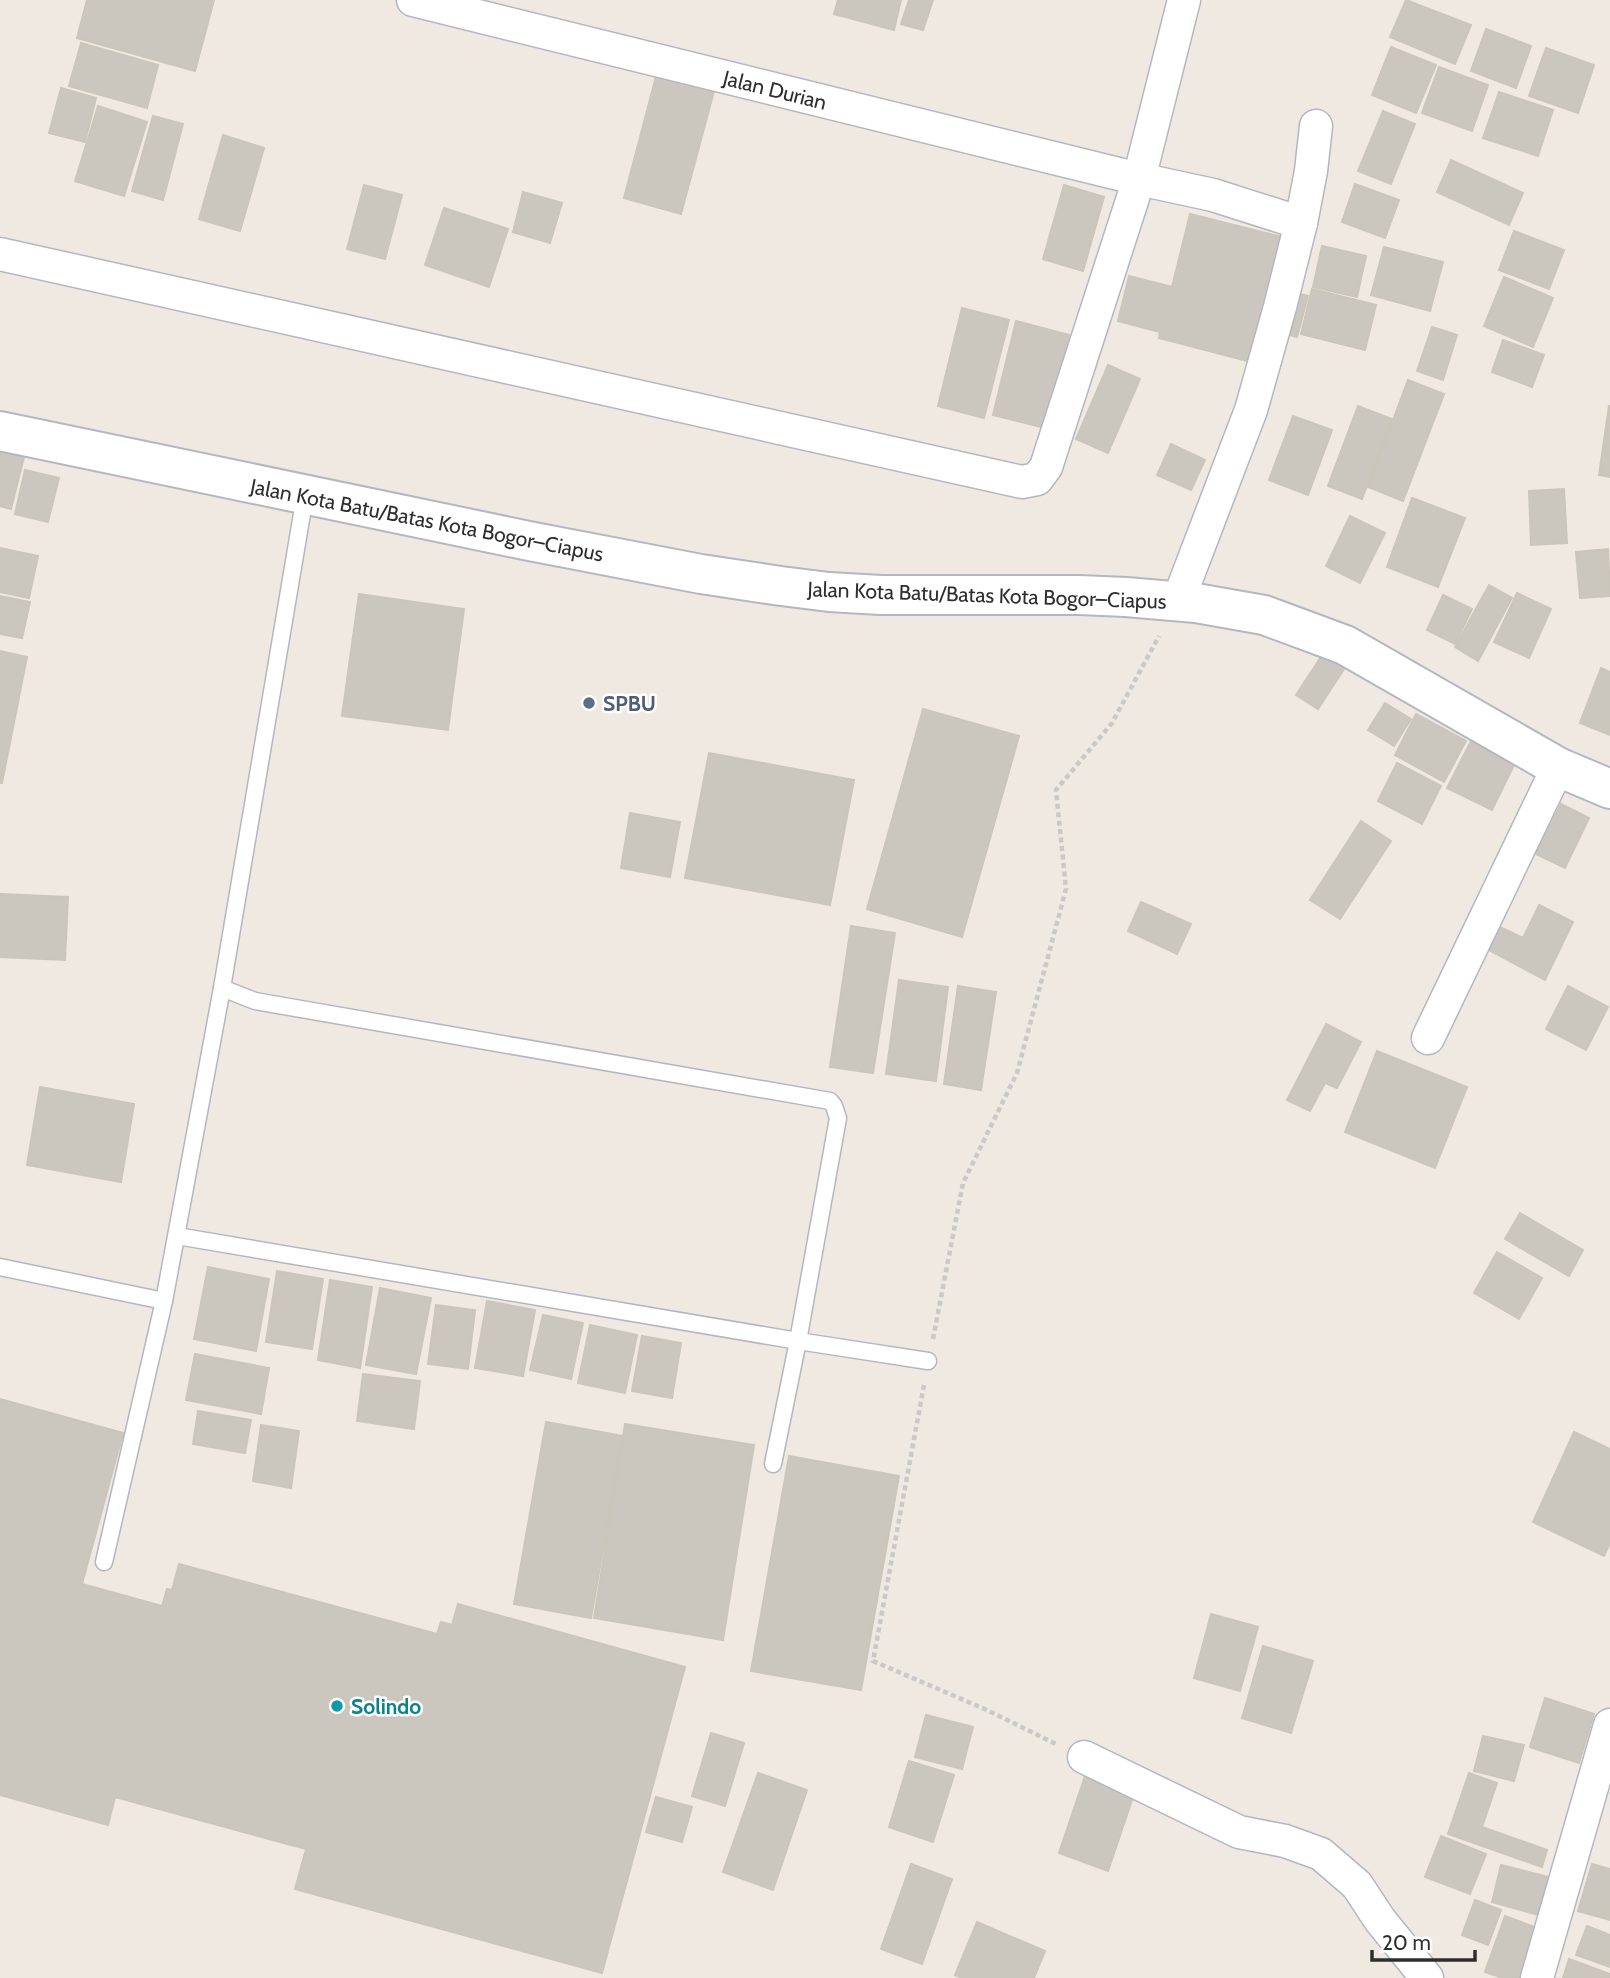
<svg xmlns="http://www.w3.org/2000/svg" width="1610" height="1978" viewBox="0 0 1610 1978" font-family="Cabin,sans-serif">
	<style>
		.building { fill: #cbc7bf; stroke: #cbc5ba; stroke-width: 2 }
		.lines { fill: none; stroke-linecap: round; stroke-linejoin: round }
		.service-casing { stroke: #b4b7c1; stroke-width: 19 }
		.minor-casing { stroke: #b4b7c1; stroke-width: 35 }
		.secondary-casing { stroke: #b4b7c1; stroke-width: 42 }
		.path { stroke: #c9c9c9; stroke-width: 4.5; stroke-dasharray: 5 3.5; stroke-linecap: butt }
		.service { stroke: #fff; stroke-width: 16 }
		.minor { stroke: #fff; stroke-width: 32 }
		.secondary { stroke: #fff; stroke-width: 38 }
		.service-dot { fill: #5c6f8a; stroke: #fff; stroke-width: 2.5 }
		.culture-dot { fill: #0f9aa8; stroke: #fff; stroke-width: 2.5 }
		.labels { text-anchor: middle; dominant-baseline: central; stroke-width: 5; stroke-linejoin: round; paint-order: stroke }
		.street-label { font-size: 21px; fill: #2e2e2e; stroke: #fff }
		.service-label { font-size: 21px; font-weight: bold; fill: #4e5e75; stroke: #fff; text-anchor: start }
		.culture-label { font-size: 21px; font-weight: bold; fill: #0d838f; stroke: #fff; text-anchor: start }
	</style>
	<rect width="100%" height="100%" fill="#efe9e1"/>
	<g class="building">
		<path d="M87,0H214L195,71L77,38Z"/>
		<path d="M838,0H901L894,30L834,14Z"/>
		<path d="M909,0H933L923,30L901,24Z"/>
		<path d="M1406,0L1471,25L1455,64L1390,37Z"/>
		<path d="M1486,29L1531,46L1516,88L1471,71Z"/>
		<path d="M81,43L158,65L147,108L69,86Z"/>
		<path d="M1391,47L1436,65L1416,113L1372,95Z"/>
		<path d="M1546,48L1594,65L1578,113L1529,96Z"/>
		<path d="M659,65L717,80L681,214L624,198Z"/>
		<path d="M1439,67L1488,85L1472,131L1422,113Z"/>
		<path d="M61,88L96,98L85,142L49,133Z"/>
		<path d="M1499,92L1553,110L1538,156L1483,138Z"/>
		<path d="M98,106L147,122L124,196L75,181Z"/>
		<path d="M1383,111L1415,124L1391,184L1358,171Z"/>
		<path d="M153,116L183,124L163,200L132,191Z"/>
		<path d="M223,135L264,148L240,231L199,219Z"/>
		<path d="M1451,160L1523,193L1509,225L1437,192Z"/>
		<path d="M1355,184L1399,200L1385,238L1342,222Z"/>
		<path d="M364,185L402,195L385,259L347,249Z"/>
		<path d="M1064,185L1104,197L1083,271L1043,259Z"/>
		<path d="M523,192L562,203L550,243L513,232Z"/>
		<path d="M444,208L508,229L489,287L425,265Z"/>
		<path d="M1190,214L1286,238L1255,363L1159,338L1160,332L1118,321L1129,276L1172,287Z"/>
		<path d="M1514,231L1564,250L1549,289L1499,270Z"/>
		<path d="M1322,246L1366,256L1357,297L1313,287Z"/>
		<path d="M1384,247L1443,262L1430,311L1371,295Z"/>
		<path d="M1504,277L1553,298L1533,347L1484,326Z"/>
		<path d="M1312,289L1376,305L1365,350L1301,334Z"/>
		<path d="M1288,291L1308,296L1297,337L1277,331Z"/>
		<path d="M962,308L1009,320L984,418L938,406Z"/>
		<path d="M1016,321L1069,335L1045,428L993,415Z"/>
		<path d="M1432,327L1457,335L1443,380L1417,371Z"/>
		<path d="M1503,340L1544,355L1532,387L1492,372Z"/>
		<path d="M1108,365L1140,379L1108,453L1076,439Z"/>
		<path d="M1408,380L1444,394L1403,501L1368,487Z"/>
		<path d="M1358,406L1392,419L1362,499L1328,486Z"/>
		<path d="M1609,406H1610V477L1599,475Z"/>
		<path d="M1293,416L1332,430L1308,495L1269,480Z"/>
		<path d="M1171,444L1205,460L1191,490L1157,475Z"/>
		<path d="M0,447L26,449L11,509L0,506Z"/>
		<path d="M25,470L59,478L48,522L15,514Z"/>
		<path d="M1564,489L1567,543L1531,545L1529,491Z"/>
		<path d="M1412,498L1465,518L1438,587L1387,567Z"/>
		<path d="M1350,516L1385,533L1360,583L1326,566Z"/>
		<path d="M0,548L38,556L29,598L0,592Z"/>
		<path d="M1608,549L1610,596L1580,598L1576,552Z"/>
		<path d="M1489,585L1512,598L1478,661L1455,647Z"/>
		<path d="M1517,593L1551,609L1529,658L1494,642Z"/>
		<path d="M359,594L464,609L448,730L342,716Z"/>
		<path d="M1443,595L1472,609L1455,644L1427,630Z"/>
		<path d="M0,596L30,602L22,638L0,634Z"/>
		<path d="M0,651L27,657L2,783H0Z"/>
		<path d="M1323,654L1344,669L1318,709L1296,695Z"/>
		<path d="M1601,668L1610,672V735L1580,723Z"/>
		<path d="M1385,703L1411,719L1394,746L1368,730Z"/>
		<path d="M923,709L1019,736L962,937L867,909Z"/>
		<path d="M1416,714L1466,741L1444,782L1395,755Z"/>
		<path d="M1471,741L1515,763L1492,810L1447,788Z"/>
		<path d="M709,753L854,780L830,905L685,878Z"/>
		<path d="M1397,763L1441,786L1422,824L1378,801Z"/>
		<path d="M1561,804L1589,818L1565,868L1536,854Z"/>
		<path d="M630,813L680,822L670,877L621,868Z"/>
		<path d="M1361,821L1391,841L1340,919L1310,900Z"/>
		<path d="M0,894L68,897L65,960L0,957Z"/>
		<path d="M1141,902L1191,924L1177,954L1128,931Z"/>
		<path d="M1539,905L1573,922L1545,980L1489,950L1500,927L1523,938Z"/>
		<path d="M851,926L895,933L873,1073L830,1067Z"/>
		<path d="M899,980L948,987L936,1081L886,1074Z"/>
		<path d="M958,986L996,992L981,1090L944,1084Z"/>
		<path d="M1568,986L1608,1007L1586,1050L1546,1029Z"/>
		<path d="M1326,1024L1361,1042L1337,1088L1325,1083L1310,1111L1287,1100Z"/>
		<path d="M1377,1051L1467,1087L1435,1168L1345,1132Z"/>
		<path d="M40,1087L134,1104L121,1182L27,1165Z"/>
		<path d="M1520,1213L1583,1250L1569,1276L1505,1239Z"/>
		<path d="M1497,1252L1542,1278L1519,1319L1474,1293Z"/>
		<path d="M208,1267L269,1279L256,1351L194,1339Z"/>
		<path d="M277,1271L323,1279L312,1349L266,1342Z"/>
		<path d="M330,1280L372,1287L360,1368L318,1360Z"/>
		<path d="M380,1288L431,1298L416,1374L366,1365Z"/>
		<path d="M487,1301L535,1310L523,1376L475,1368Z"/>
		<path d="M436,1305L475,1310L468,1369L428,1364Z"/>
		<path d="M543,1315L583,1323L571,1379L530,1370Z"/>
		<path d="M590,1325L637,1335L625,1393L578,1383Z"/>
		<path d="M642,1336L681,1343L672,1398L632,1391Z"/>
		<path d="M195,1354L269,1368L261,1414L186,1400Z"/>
		<path d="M363,1374L420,1381L414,1429L357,1421Z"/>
		<path d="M0,1399L123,1433L82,1584L162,1606L167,1589L172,1590L179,1564L437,1634L441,1622L452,1625L458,1604L685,1667L602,1973L295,1889L306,1849L115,1797L108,1825L0,1795Z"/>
		<path d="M198,1411L251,1420L245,1453L193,1444Z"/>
		<path d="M546,1422L623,1436L591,1618L514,1604Z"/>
		<path d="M625,1424L754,1445L723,1640L594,1618Z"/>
		<path d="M261,1425L299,1431L291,1488L253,1481Z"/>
		<path d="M1574,1432L1610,1449V1543L1604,1556L1533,1522Z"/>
		<path d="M789,1456L899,1476L861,1690L751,1671Z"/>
		<path d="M1211,1614L1258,1627L1240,1691L1194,1678Z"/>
		<path d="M1263,1646L1313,1661L1291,1733L1242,1718Z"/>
		<path d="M1545,1698L1594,1714L1579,1763L1530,1747Z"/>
		<path d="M926,1715L973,1727L962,1769L915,1757Z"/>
		<path d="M711,1733L744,1743L725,1806L692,1796Z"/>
		<path d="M1483,1736L1524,1745L1514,1781L1474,1771Z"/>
		<path d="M909,1761L954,1775L933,1842L889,1827Z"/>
		<path d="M1087,1770L1136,1788L1108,1871L1059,1853Z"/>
		<path d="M758,1773L807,1790L773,1890L723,1872Z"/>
		<path d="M1469,1773L1497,1783L1482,1827L1547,1850L1542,1867L1448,1834Z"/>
		<path d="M656,1797L692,1807L682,1842L646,1832Z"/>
		<path d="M1441,1836L1486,1854L1470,1894L1425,1877Z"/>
		<path d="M911,1864L952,1879L922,1964L881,1949Z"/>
		<path d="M1592,1864L1610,1869V1920L1578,1911Z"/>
		<path d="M1501,1865L1552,1878L1542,1916L1492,1902Z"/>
		<path d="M1475,1900L1501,1910L1488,1945L1462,1935Z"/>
		<path d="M1505,1916L1545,1931L1528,1978H1502L1485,1972Z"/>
		<path d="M977,1922L1045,1951L1034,1978H962L955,1975Z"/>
		<path d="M1587,1926L1610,1935V1967L1576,1955Z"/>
		<path d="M1569,1959L1610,1974V1978H1563Z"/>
	</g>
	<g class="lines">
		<defs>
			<g id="service">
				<path d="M222,988L255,1001L830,1101L834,1106L838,1118L798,1341L773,1464"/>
				<path d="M177,1236L798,1341L928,1361"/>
				<path d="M0,1267L164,1301"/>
				<path d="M104,1562L164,1301L222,988L305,496"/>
			</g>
			<g id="minor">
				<path d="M413,0L1139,179L1213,195L1301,223L1311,171L1316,126"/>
				<path d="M0,254L1022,482L1037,479L1046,467L1139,179L1184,0"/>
				<path d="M1178,601L1251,410L1280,307L1301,223"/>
				<path d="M1428,1038L1558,767"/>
				<path d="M1084,1757L1239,1832L1285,1841L1321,1854L1357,1885L1380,1920L1427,1978"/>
				<path d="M1537,1978L1610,1725"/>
			</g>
			<path id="secondary" d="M0,431L529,541L701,574L781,586L829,592L881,595H1079L1126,597L1196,603L1264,615L1345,645L1558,767L1610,789"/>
		</defs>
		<use href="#service" class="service-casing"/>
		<use href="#minor" class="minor-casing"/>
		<use href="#secondary" class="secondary-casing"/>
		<g class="path">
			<path d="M933,1339L963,1183L1017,1073L1066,889L1056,790L1112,723L1159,636"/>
			<path d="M924,1385L873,1661L987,1710L1056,1744"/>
		</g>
		<use href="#service" class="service"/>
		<use href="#minor" class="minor"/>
		<use href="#secondary" class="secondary"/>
	</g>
	<circle class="service-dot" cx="589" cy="703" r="7"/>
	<circle class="culture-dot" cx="337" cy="1706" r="7"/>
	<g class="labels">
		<g class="street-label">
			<text transform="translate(775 90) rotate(14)">Jalan Durian</text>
			<text transform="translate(427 520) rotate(11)">Jalan Kota Batu/Batas Kota Bogor–Ciapus</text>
			<text transform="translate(987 595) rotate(2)">Jalan Kota Batu/Batas Kota Bogor–Ciapus</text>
		</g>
		<g class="service-label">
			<text x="603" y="703">SPBU</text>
		</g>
		<g class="culture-label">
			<text x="351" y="1706">Solindo</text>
		</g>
	</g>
	<path d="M1372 1950v10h103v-10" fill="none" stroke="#2e2e2e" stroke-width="3.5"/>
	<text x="1382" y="1950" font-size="21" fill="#2e2e2e" stroke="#ffffff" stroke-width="5" paint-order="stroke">20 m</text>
</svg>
